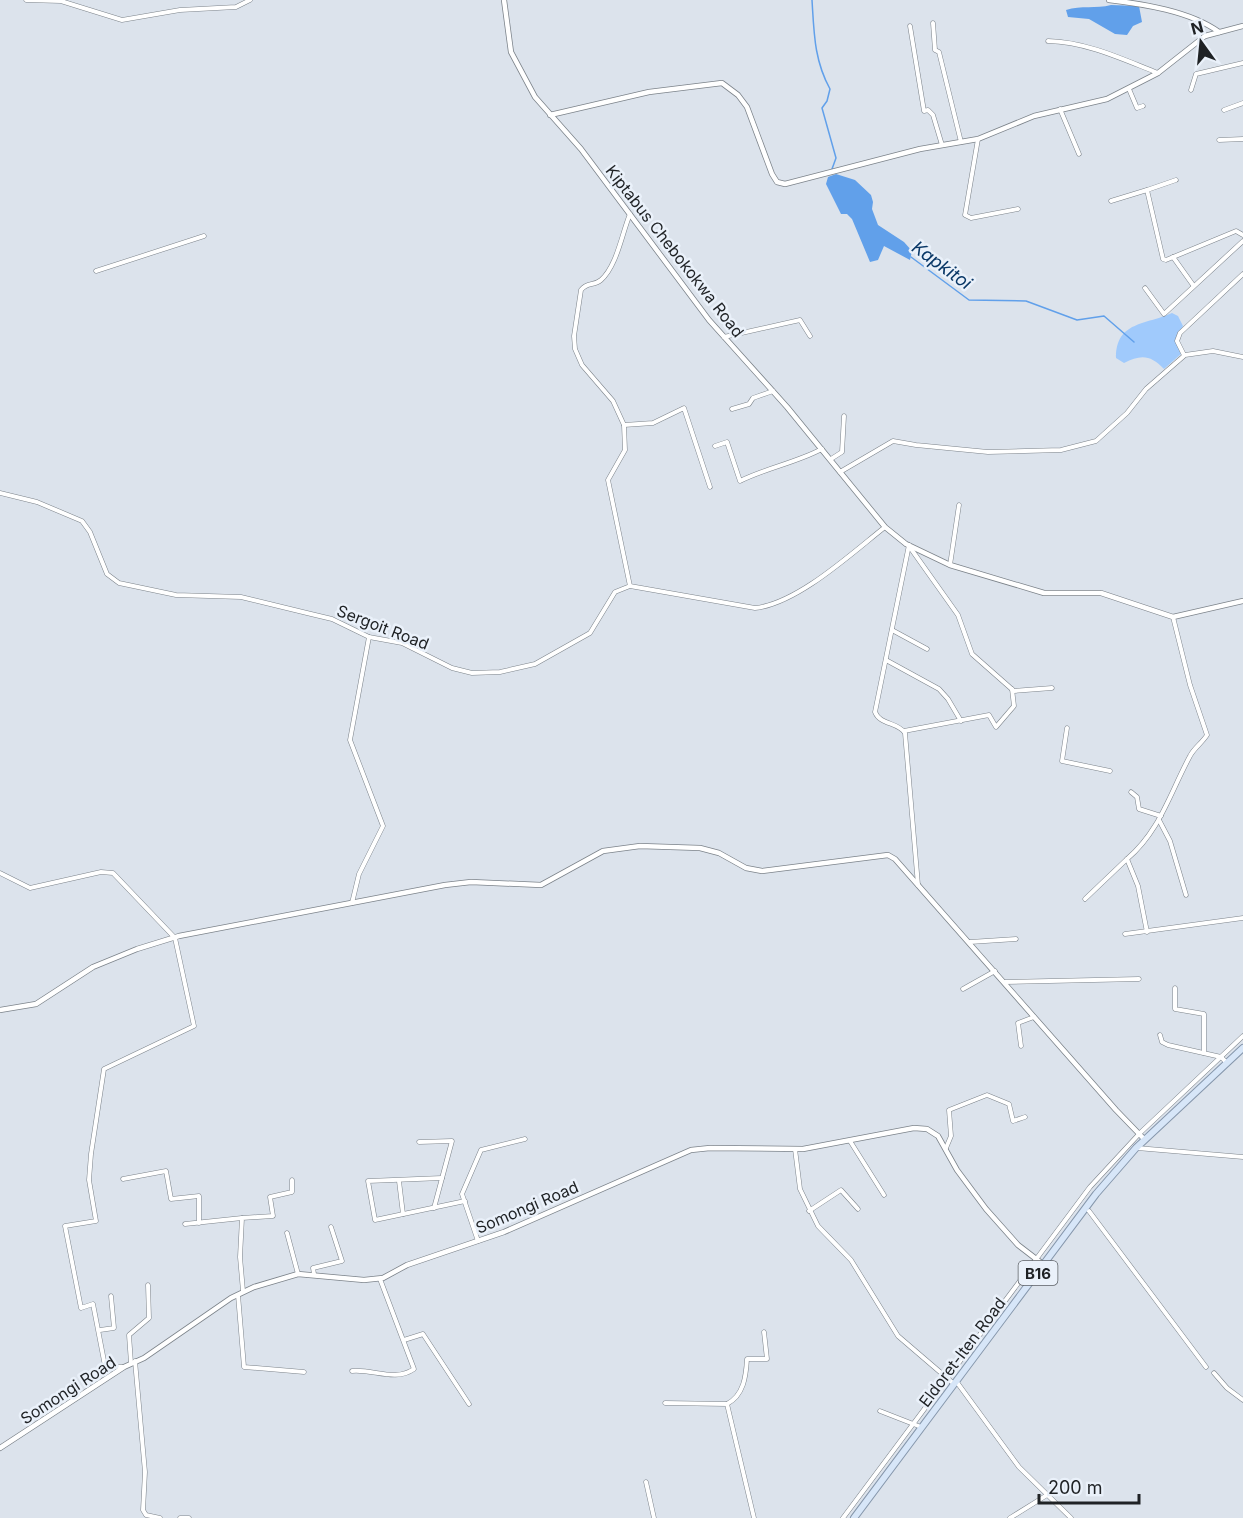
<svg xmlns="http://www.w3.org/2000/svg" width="1243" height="1518" viewBox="0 0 1243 1518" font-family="Inter,sans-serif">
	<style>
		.green { fill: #a0cafc }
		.water { fill: #61a0ea }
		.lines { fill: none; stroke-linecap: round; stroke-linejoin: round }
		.stream { stroke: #61a0ea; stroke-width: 1.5 }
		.minor-casing { stroke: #7c838a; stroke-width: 5 }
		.tertiary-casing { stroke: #7c838a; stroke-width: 6 }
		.primary-casing { stroke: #8697ac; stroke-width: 8 }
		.minor { stroke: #fff; stroke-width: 4 }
		.tertiary { stroke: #fff; stroke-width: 4.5 }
		.primary { stroke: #d7e6f8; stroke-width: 6 }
		.labels { text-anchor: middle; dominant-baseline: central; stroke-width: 5; stroke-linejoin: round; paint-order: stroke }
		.shield { fill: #eaf1fa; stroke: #5c6065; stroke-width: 1.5 }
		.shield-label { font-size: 15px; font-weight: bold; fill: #1f2225 }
		.street-label { font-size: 16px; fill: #1f2225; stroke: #eaf1fa }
		.water-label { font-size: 18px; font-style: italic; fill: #0a3867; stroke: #eaf1fa }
	</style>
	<rect width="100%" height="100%" fill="#dce3ec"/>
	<path class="green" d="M1172,313L1178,316L1183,326L1175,340L1181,354L1164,369C1151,355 1141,354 1124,363L1116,358C1116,321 1146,325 1172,313Z"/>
	<g class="water">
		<path d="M1111,5L1139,6L1142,22L1133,26L1127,35L1115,34L1089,19L1068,17L1066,10C1081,5 1096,9 1111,5Z"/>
		<path d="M836,174L855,180L871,195L873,202L872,209L878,225L904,242L912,251L910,260L884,246L878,260L870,262L852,219L847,214H841L826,184L828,177Z"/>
	</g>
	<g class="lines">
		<g class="stream">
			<path d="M812,0C814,32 814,60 830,89L827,101L822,108L836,158L832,169"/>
			<path d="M911,257L969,300L1026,301L1077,320L1104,316L1134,342"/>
		</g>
		<defs>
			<g id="minor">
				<path d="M26,0L61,1L122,20L180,10L236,7L250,0"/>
				<path d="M933,23L935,50L939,52L961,142"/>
				<path d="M910,26L924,111L928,110L933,115L942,145"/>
				<path d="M1048,41C1087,42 1122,59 1158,73"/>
				<path d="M1129,89L1137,108L1143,106"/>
				<path d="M1191,90L1196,74L1243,63"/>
				<path d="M1060,109L1079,154"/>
				<path d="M1224,110L1243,103"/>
				<path d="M978,139L965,215L971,218L1018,209"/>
				<path d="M1219,140L1243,139"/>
				<path d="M1147,190L1176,180"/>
				<path d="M1111,201L1147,190L1163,259L1166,260L1236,231L1243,235"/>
				<path d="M630,214C622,233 617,266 601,280C594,286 587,282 581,290L574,336L575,349L582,365L613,401L624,425L625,450L608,480L630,586"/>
				<path d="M1173,257L1193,285"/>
				<path d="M96,271L204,236"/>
				<path d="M1145,288L1164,314L1243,241"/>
				<path d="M724,337L800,320L810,336"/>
				<path d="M1184,355L1177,341L1180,333L1243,274"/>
				<path d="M732,409L749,404L753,398L773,391"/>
				<path d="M624,425L653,423L684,408L710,487"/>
				<path d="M715,446L727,442L740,481C766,468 795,463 822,449"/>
				<path d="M831,459L842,452L844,416"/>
				<path d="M840,472L893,441L916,445L988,452L1061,450L1096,441L1127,413L1146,389L1185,355L1213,351L1243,357"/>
				<path d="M0,493L37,502L82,521L90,532L107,574L119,583L176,595L241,597L311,614L332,619L369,637L402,643L452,668L472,673L500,672L535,664L590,633L615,592L630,586L755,608C797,604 852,553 885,527"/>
				<path d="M909,545L875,712C880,725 898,722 905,733L918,885"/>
				<path d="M909,546L958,615L972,654L1014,691L1052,688"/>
				<path d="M950,565L959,505"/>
				<path d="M892,630L927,649"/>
				<path d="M886,660L939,689L948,699L961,721"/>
				<path d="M1067,728L1062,761L1110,771"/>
				<path d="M904,731L989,715L996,727L1014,706L1012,689"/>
				<path d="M1131,792L1137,797L1139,809L1161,816"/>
				<path d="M1159,820L1170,841L1186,895"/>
				<path d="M0,873L30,888L101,872L113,873L175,938L194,1026L104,1069L91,1154L89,1180L96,1221L65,1226L81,1308L93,1304L105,1366L124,1367"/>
				<path d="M1085,899L1127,859"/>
				<path d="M352,903L359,874L383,826L350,740L369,637"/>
				<path d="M1147,932L1138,886L1127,859C1160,831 1170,793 1190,756C1194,748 1202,743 1207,735L1190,685L1173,617"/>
				<path d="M1125,934L1243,918"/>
				<path d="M970,942L1016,939"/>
				<path d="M1005,982L1139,979"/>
				<path d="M1175,988V1009L1204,1014V1053"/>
				<path d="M963,989L995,971"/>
				<path d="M1160,1035L1162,1042L1168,1045L1221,1057L1227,1063"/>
				<path d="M1021,1046L1018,1023L1034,1017"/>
				<path d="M850,1141L884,1195"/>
				<path d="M419,1142L452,1141L434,1208"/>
				<path d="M946,1148L951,1136L949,1110L987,1095L1009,1104L1013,1121L1025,1117"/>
				<path d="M1137,1148L1243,1157"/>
				<path d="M795,1149L800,1189L818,1226L851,1260L898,1336L954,1384"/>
				<path d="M442,1178L368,1181L375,1220L465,1201"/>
				<path d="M123,1179L166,1171L171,1199L199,1196V1223"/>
				<path d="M399,1181L403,1214"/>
				<path d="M809,1211L841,1190L858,1209"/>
				<path d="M1089,1211L1206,1367"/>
				<path d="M185,1224L242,1218"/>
				<path d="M287,1233L298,1274"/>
				<path d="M478,1241L462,1194L481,1150L525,1139"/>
				<path d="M314,1274L313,1268L342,1261L331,1227"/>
				<path d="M243,1291L240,1257L242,1218L273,1216L270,1197L292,1192V1180"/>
				<path d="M238,1295L244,1367L304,1372"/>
				<path d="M100,1330L114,1328L111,1296"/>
				<path d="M404,1340L423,1334L469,1404"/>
				<path d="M135,1361L145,1472L143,1510L146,1515L160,1518"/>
				<path d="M131,1363L129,1335L149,1318L148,1285"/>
				<path d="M352,1371C374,1369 395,1382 414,1369L380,1279"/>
				<path d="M1214,1373L1227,1388L1243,1400"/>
				<path d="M956,1381L1019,1467L1071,1518"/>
				<path d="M665,1403L727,1404C744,1395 746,1376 747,1359H767L764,1332"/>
				<path d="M727,1404L754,1518"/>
				<path d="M880,1411L921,1427"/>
				<path d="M646,1482L654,1518"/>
				<path d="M180,1518H189"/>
				<path d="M843,1518L1090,1187L1140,1133L1243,1036"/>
				<path d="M1010,1518L1047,1495"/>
			</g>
			<g id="tertiary">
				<path d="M504,0L511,52L535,97L581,149L709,320L787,407L885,527L906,544L950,565L1044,593H1101L1173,617L1243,601"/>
				<path d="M1109,0C1143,4 1190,11 1219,32"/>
				<path d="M550,115L649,92L722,83L738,95L747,107L772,174L777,182L785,184L920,149L978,139L1034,116L1107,99L1158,73L1205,36L1243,26"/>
				<path d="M0,1010L36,1004L93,967L137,949L179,936L445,885L471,882L541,885L603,851L640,846L700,848L719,853L746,868L762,871L888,855L895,859L1116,1110L1145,1140"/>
				<path d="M0,1448L124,1367L144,1358L231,1298L254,1287L298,1274L364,1280L383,1278L407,1265L504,1232L691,1150L710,1148L803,1149L914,1128L927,1129L938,1136L957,1170L986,1209L1018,1245L1044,1265"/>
			</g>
			<path id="primary" d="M854,1518L1096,1194L1136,1148L1243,1048"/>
		</defs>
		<use href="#minor" class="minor-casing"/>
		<use href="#tertiary" class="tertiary-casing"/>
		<use href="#primary" class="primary-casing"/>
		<use href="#minor" class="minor"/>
		<use href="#tertiary" class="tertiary"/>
		<use href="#primary" class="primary"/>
	</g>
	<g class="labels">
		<rect class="shield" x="1018.5" y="1261" width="39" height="24" rx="4.5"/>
		<g class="shield-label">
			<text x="1038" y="1273">B16</text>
		</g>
		<g class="street-label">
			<text transform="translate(675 251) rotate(52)">Kiptabus Chebokokwa Road</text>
			<text transform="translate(383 627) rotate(21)">Sergoit Road</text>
			<text transform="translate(527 1207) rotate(-23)">Somongi Road</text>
			<text transform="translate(962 1352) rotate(-53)">Eldoret-Iten Road</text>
			<text transform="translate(68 1390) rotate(-33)">Somongi Road</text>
		</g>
		<g class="water-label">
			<text transform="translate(942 265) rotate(36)">Kapkitoi</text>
		</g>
	</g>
	<g transform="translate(1201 42) rotate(345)" stroke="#eaf1fa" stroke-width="4.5" paint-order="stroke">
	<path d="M0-4.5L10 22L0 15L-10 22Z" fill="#1f2225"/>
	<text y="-9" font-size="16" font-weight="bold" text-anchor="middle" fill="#1f2225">N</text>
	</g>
	<path d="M1039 1494v9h100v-9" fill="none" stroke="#1f2225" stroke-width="3"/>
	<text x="1048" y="1494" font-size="18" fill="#1f2225" stroke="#eaf1fa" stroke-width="4.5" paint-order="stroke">200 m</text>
</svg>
